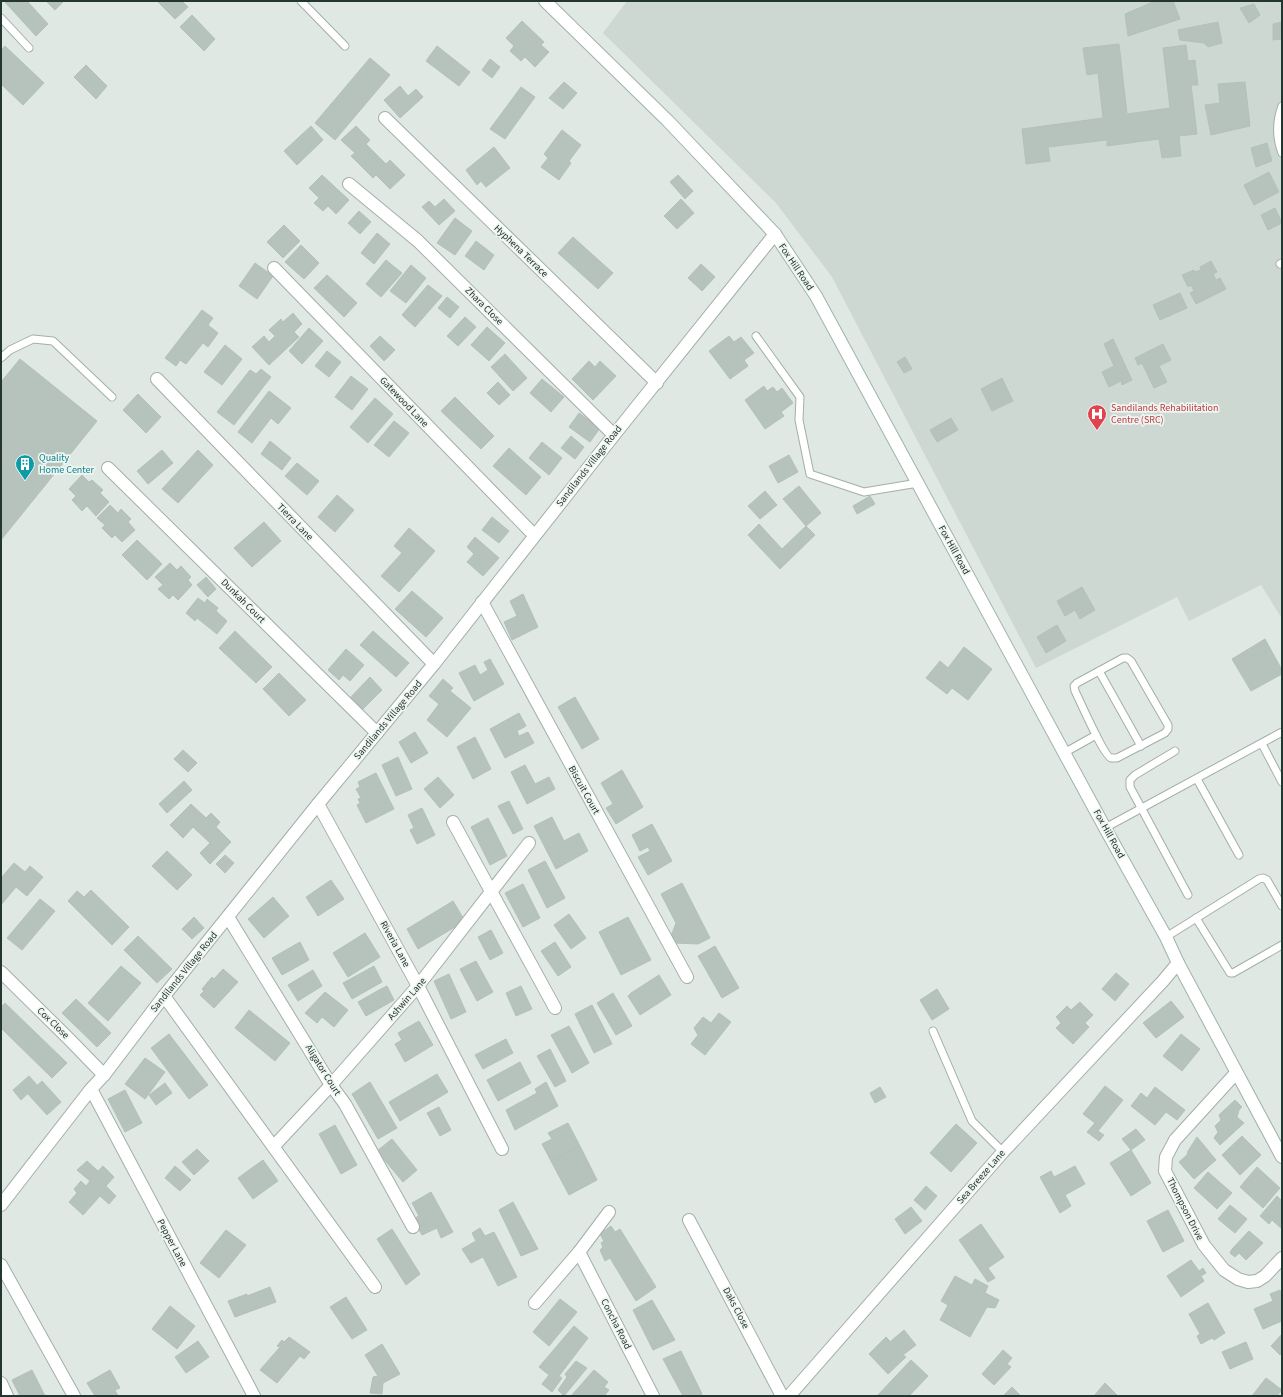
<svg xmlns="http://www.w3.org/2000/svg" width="1283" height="1397" viewBox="0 0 1283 1397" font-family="'Source Sans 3',sans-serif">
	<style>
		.built { fill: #ced8d2 }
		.building { fill: #b5c3bc; stroke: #b3c1b9 }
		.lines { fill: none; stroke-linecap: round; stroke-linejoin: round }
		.service-casing { stroke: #a3afa9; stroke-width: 9 }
		.minor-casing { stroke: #a3afa9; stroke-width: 14 }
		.secondary-casing { stroke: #a0b3aa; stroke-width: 14 }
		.service { stroke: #fff; stroke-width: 7 }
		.minor { stroke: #fff; stroke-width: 12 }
		.secondary { stroke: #fff; stroke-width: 12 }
		.labels { text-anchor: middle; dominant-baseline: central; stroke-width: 3.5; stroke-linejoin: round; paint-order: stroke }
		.street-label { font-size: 10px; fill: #23362f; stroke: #eff6f2 }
		.health-label { font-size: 10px; fill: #be3a42; stroke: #eff6f2; text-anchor: start }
		.culture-label { font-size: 10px; fill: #0d838f; stroke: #eff6f2; text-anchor: start }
	</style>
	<rect width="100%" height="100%" fill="#dfe8e3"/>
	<path class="built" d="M627,1H1282V619L1261,585L1189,621L1177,597L1036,668L832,277L776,203L603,33Z"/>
	<g class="building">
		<path d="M4,1H27L48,24L36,36Z"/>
		<path d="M46,1H64L55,10Z"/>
		<path d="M157,1H182L188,7L175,19Z"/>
		<path d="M1155,1H1173L1180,19L1128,36L1125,14Z"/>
		<path d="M1254,4L1260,15L1249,23L1240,8Z"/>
		<path d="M192,15L215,39L204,51L180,27Z"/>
		<path d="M522,21L544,42L541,45L549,52L535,67L525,57L521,61L510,51L514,46L506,38Z"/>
		<path d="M1218,22L1222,43L1208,47L1204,43L1180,40L1178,30Z"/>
		<path d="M1282,22V39L1273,40V24Z"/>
		<path d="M1119,44L1127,114L1170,108L1163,48L1186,45L1188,61L1195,60L1198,85H1191L1197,134L1179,136L1181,156L1162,158L1159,139L1107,146V140L1048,147L1050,161L1026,164L1022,129L1103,118L1098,73L1087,75L1083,48Z"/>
		<path d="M5,46L44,83L23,105L1,84V50Z"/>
		<path d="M437,46L470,72L459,86L426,61Z"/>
		<path d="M370,58L390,75L335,140L315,123Z"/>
		<path d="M490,59L500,67L492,78L482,70Z"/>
		<path d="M86,65L107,86L96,99L74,77Z"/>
		<path d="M564,82L577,93L563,109L549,98Z"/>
		<path d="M1245,82L1250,126L1211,135L1205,105L1220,103L1218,84Z"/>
		<path d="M400,86L408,96L416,89L423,97L400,118L384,100Z"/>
		<path d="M521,87L535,97L505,139L490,129Z"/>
		<path d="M311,126L323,140L297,165L284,151Z"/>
		<path d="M356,126L370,140L366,144L386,164L390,160L405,175L390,189L376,175L373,178L351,156L355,153L341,140Z"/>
		<path d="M562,130L581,145L569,161L571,163L559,180L541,167L548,158L544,154Z"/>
		<path d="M1267,143L1272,161L1256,167L1251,148Z"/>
		<path d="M494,147L510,168L486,187L481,181L477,185L466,170Z"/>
		<path d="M1269,172L1279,192L1254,205L1244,185Z"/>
		<path d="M322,175L349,200L336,214L328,206L323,211L314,203L319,198L309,188Z"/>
		<path d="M678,175L693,191L685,199L670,182Z"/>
		<path d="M444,199L455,211L439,225L422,207L429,201L435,207Z"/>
		<path d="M681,199L694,213L677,229L664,216Z"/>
		<path d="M1275,208L1282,223L1268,230L1261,215Z"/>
		<path d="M359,211L371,222L360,234L348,223Z"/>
		<path d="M455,218L472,231L455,255L437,243Z"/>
		<path d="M284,225L300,241L283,258L267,242Z"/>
		<path d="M377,233L390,244L374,264L361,253Z"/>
		<path d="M573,237L613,273L598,289L558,253Z"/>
		<path d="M476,241L494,255L484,270L465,256Z"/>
		<path d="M301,245L319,263L304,279L285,262Z"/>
		<path d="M386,260L402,273L381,297L366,284Z"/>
		<path d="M1211,261L1217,272L1213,274L1216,280L1220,278L1226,289L1196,304L1190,293L1194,291L1191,285L1188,287L1182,275L1194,270L1195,272L1201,270L1200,267Z"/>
		<path d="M255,263L273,276L257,299L239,286Z"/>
		<path d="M701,264L715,277L702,291L688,278Z"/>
		<path d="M411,265L426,278L406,303L390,291Z"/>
		<path d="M327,275L357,303L344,317L314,288Z"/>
		<path d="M428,285L442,296L415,327L402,315Z"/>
		<path d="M1180,293L1187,308L1160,320L1153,305Z"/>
		<path d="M447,297L459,307L450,318L438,308Z"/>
		<path d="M202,310L213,318L208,325L218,333L208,347L203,343L186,364L180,360L176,366L165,358Z"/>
		<path d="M293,313L302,324L294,332L299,337L269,365L252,347L264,336L269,342L275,336L269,330L281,319L283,322Z"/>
		<path d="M465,317L476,327L458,346L447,336Z"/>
		<path d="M487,327L505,343L489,361L471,345Z"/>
		<path d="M309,328L323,341L302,364L289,351Z"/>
		<path d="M380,336L395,350L384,361L370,346Z"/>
		<path d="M729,336L734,342L741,337L754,353L744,360L748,366L730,379L709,351Z"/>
		<path d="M1113,339L1132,380L1122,385L1121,381L1109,387L1102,372L1114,366L1104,344Z"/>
		<path d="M1163,344L1171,360L1159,366L1167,382L1154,388L1142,363L1138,365L1135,358Z"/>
		<path d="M225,345L242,359L222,385L204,372Z"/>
		<path d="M327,351L341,362L329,377L315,366Z"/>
		<path d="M505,354L527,378L513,391L491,367Z"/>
		<path d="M905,357L912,369L904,373L897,362Z"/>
		<path d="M20,359L97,421L1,540V382Z"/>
		<path d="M589,361L595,367L600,361L616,376L593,400L572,379Z"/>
		<path d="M261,369L271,377L234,425L217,412L250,370L256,374Z"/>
		<path d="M351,376L368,389L352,410L335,397Z"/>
		<path d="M1002,378L1013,401L992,411L981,389Z"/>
		<path d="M542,379L564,397L551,412L530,393Z"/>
		<path d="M498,382L510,395L499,405L487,393Z"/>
		<path d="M764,386L767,391L773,387L777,392L782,388L793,403L781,412L784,416L765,429L745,400Z"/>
		<path d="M269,391L291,408L278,424L271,418L252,443L238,432Z"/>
		<path d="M138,394L161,417L146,433L123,410Z"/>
		<path d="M455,397L494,436L481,449L441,411Z"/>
		<path d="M375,398L393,414L368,443L350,427Z"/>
		<path d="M579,413L600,428L590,442L569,427Z"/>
		<path d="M951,418L958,430L937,442L930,430Z"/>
		<path d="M394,421L409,433L389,457L374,445Z"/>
		<path d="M571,436L584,447L575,459L561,448Z"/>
		<path d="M270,441L291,458L282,470L261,454Z"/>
		<path d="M542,442L562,458L549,475L529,458Z"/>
		<path d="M509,448L541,477L526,495L493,466Z"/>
		<path d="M162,450L173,463L148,484L137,471Z"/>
		<path d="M198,450L213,465L178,503L162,489Z"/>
		<path d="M789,455L798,472L778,483L769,466Z"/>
		<path d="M297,463L319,481L307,495L285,476Z"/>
		<path d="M82,475L89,482L92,480L103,490L100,493L109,502L96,516L87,506L82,511L72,500L76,496L69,489Z"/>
		<path d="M799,486L821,513L806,526L783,499Z"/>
		<path d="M765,491L777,505L760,519L748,506Z"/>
		<path d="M337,495L354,510L335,532L318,517Z"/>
		<path d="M870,496L875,504L857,514L853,506Z"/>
		<path d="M110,505L118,513L121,509L131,519L128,522L135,530L122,542L115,535L112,538L102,528L105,525L97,518Z"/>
		<path d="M492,517L509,531L499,543L482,530Z"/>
		<path d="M264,522L281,541L252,567L234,548Z"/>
		<path d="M759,524L782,549L806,526L815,535L780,569L748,535Z"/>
		<path d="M409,528L435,551L399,592L381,576L402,553L394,546Z"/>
		<path d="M475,537L499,558L483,576L467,562L474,554L467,547Z"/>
		<path d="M137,540L162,564L147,580L122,555Z"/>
		<path d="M170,563L177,570L181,566L191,577L188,580L192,585L178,600L173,595L169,599L158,589L163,585L155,577Z"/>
		<path d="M206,577L216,589L208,597L197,585Z"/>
		<path d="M1082,587L1095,610L1080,619L1075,610L1065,616L1057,601Z"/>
		<path d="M412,591L443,618L426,637L395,609Z"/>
		<path d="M523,594L538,627L512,640L504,622L517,616L510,601Z"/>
		<path d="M198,598L205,603L207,599L218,608L216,611L227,621L217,634L197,618L195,621L186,613Z"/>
		<path d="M1057,625L1066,641L1046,653L1037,637Z"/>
		<path d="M235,631L272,667L256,683L219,648Z"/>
		<path d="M373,631L409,663L396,677L360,645Z"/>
		<path d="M1265,639L1282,670V674L1251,691L1232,659Z"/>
		<path d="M964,647L992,669L968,700L952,688L947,694L926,678L940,661L948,668Z"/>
		<path d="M346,649L364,665L350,681L343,675L339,680L328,670Z"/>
		<path d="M490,659L504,684L474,701L459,673L475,665L480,675L488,670L484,662Z"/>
		<path d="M279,673L306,700L289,716L263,689Z"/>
		<path d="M370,677L382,690L360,712L348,700Z"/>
		<path d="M443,679L453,688L450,691L471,708L447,737L427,720L439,704L429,696Z"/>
		<path d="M575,697L599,739L582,749L558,707Z"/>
		<path d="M519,713L526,726L517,731L519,736L528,732L534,743L505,758L490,729Z"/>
		<path d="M415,732L428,753L411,763L399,742Z"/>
		<path d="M475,737L491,769L473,779L457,747Z"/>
		<path d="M183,750L197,763L188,772L174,759Z"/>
		<path d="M398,757L412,789L396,796L382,765Z"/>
		<path d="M525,765L535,784L549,777L555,789L527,804L511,772Z"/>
		<path d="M622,770L643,807L616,824L606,808L613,804L601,783Z"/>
		<path d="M376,773L394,809L366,823L357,805L360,803L358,799L361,798L356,789L360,787L358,782Z"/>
		<path d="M438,777L454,795L440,808L424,789Z"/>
		<path d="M184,781L192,790L167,813L159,804Z"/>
		<path d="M509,801L523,829L513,834L498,806Z"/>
		<path d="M191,804L206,818L211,813L220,822L216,827L231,842L210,864L200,853L210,843L193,827L183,838L170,825Z"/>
		<path d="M422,808L435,835L417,844L410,830L414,828L408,815Z"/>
		<path d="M552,817L564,841L579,833L588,851L556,869L534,826Z"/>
		<path d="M488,818L507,856L490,865L471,827Z"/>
		<path d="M652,824L672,861L648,875L638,857L650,851L648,847L640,851L632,835Z"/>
		<path d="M167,851L192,875L177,890L152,866Z"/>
		<path d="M225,855L234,863L225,873L216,864Z"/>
		<path d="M545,861L565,898L547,908L528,870Z"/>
		<path d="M14,863L25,872L30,866L43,877L27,896L16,887L1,905V878Z"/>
		<path d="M331,880L344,899L318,916L306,897Z"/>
		<path d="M682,883L710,938L698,944L675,943L671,936L676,923L661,894Z"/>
		<path d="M523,884L540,918L523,927L505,893Z"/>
		<path d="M91,890L129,927L112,945L68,901L77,891L84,897Z"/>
		<path d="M273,897L289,916L264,938L248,919Z"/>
		<path d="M40,899L55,911L22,950L7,938Z"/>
		<path d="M453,901L465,921L418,949L407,929Z"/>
		<path d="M569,914L586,938L571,949L554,925Z"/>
		<path d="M194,917L204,928L192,939L182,929Z"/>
		<path d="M628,917L651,960L621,975L599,932Z"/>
		<path d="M491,930L503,953L490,960L478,937Z"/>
		<path d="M365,933L380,957L348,977L333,953Z"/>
		<path d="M138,936L172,969L157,983L124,950Z"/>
		<path d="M300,942L309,960L282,975L272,958Z"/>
		<path d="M555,942L571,967L558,976L541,951Z"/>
		<path d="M715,946L739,988L722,998L698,956Z"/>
		<path d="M476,961L493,992L477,1001L460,969Z"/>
		<path d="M121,966L141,983L108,1021L88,1003Z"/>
		<path d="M374,966L382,982L352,999L343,983Z"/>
		<path d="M223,969L238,982L214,1008L200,995L204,991L202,989L212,977L214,979Z"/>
		<path d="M313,970L322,986L298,1001L288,985Z"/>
		<path d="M1116,973L1129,984L1115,1001L1102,989Z"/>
		<path d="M449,974L466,1012L451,1019L434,981Z"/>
		<path d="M659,975L671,995L640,1015L628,996L631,993Z"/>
		<path d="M387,986L394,1000L387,1004L379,990Z"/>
		<path d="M521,986L532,1009L516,1016L506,993Z"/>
		<path d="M937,989L949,1009L932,1020L920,1000Z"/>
		<path d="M379,990L387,1004L380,1008L372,994Z"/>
		<path d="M325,992L348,1010L334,1027L322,1017L317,1023L305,1013Z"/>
		<path d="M613,993L632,1026L616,1035L597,1003Z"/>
		<path d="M372,994L380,1008L373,1012L365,998Z"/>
		<path d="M365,998L373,1012L366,1016L358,1002Z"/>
		<path d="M76,999L111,1033L97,1047L62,1013Z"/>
		<path d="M1171,1001L1184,1017L1156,1038L1143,1023Z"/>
		<path d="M1080,1002L1093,1015L1085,1023L1089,1027L1073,1044L1056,1028L1061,1023L1056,1017L1067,1006L1071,1010Z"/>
		<path d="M5,1003L67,1063L52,1078L1,1028V1007Z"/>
		<path d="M592,1005L612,1044L594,1053L575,1014Z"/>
		<path d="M249,1010L290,1043L275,1061L235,1028Z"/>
		<path d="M719,1013L731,1022L705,1055L691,1044L698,1035L694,1028L703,1017L711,1023Z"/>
		<path d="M419,1021L433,1045L405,1062L395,1044L402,1040L398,1033Z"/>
		<path d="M569,1026L589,1063L572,1073L551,1035Z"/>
		<path d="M169,1034L208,1085L189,1099L151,1048Z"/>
		<path d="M1181,1034L1200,1049L1182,1071L1163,1056Z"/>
		<path d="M506,1039L513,1053L483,1069L475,1055Z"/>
		<path d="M550,1049L566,1081L555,1087L537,1056Z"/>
		<path d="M145,1058L165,1072L145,1099L125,1084Z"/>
		<path d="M520,1062L531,1083L498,1101L487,1080Z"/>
		<path d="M437,1074L448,1092L400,1121L389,1102Z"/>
		<path d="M29,1076L37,1085L21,1100L13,1090Z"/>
		<path d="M42,1081L61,1102L47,1115L28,1094Z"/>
		<path d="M370,1082L397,1128L378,1139L352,1094Z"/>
		<path d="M546,1082L558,1106L515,1130L506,1110L537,1093L535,1089Z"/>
		<path d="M165,1083L172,1093L156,1105L149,1095Z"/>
		<path d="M1105,1086L1123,1100L1098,1131L1104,1135L1099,1141L1087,1132L1095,1123L1083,1114Z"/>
		<path d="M880,1087L886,1097L875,1103L870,1093Z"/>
		<path d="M1155,1087L1185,1110L1177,1120L1166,1112L1155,1125L1131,1106L1141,1093L1147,1098Z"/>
		<path d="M125,1090L142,1123L125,1132L108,1099Z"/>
		<path d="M1235,1100L1242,1107L1239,1110L1237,1117L1244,1123L1220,1145L1214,1138L1218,1132L1215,1126L1221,1120L1219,1115Z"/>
		<path d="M439,1107L451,1130L440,1136L427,1113Z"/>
		<path d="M568,1123L580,1146L551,1161L542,1144L552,1139L548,1133Z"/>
		<path d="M956,1124L977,1143L951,1172L930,1153Z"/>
		<path d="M335,1125L357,1165L341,1174L319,1134Z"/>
		<path d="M1136,1129L1145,1140L1131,1150L1122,1139Z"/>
		<path d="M1242,1136L1261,1155L1240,1175L1222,1155Z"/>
		<path d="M1197,1137L1216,1160L1194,1179L1179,1162L1187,1155L1188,1151Z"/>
		<path d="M392,1139L417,1170L403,1182L377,1151Z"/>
		<path d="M580,1146L597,1180L569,1195L551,1161Z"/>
		<path d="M197,1149L209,1161L194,1175L182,1162Z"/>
		<path d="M1131,1150L1151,1183L1131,1196L1110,1163Z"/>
		<path d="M263,1160L278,1181L253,1199L238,1178Z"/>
		<path d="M87,1161L98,1171L103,1166L114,1177L106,1186L116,1196L109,1204L100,1196L83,1215L69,1202L77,1193L74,1189L81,1181L86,1186L90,1181L77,1170Z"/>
		<path d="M175,1166L191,1180L180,1191L165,1178Z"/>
		<path d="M1075,1166L1085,1184L1065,1195L1071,1206L1060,1213L1040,1177L1051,1171L1054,1177Z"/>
		<path d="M1257,1167L1280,1188L1263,1208L1240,1187Z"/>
		<path d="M1208,1172L1232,1193L1217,1209L1194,1188Z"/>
		<path d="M926,1186L937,1196L925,1210L914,1200Z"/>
		<path d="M431,1192L453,1232L441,1238L437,1228L422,1235L413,1219L419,1216L412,1203Z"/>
		<path d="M1277,1196L1282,1201V1229L1272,1220L1269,1224L1260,1216Z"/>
		<path d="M513,1202L538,1249L521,1256L499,1210Z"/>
		<path d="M1230,1205L1247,1219L1235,1233L1218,1219Z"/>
		<path d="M911,1207L922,1221L905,1234L895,1219Z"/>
		<path d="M1168,1210L1184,1241L1163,1252L1147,1221Z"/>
		<path d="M981,1224L1004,1257L988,1268L995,1278L988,1282L959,1240Z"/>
		<path d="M611,1226L615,1232L620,1229L656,1287L636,1301L610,1258L605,1261L600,1250L603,1247L601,1243L604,1241L600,1234Z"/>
		<path d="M480,1228L485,1236L494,1232L517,1277L498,1286L483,1257L471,1263L462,1249L476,1241L472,1233Z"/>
		<path d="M392,1229L420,1274L406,1285L377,1239Z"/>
		<path d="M226,1230L246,1245L219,1278L200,1263Z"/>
		<path d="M1249,1231L1263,1243L1246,1260L1239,1253L1235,1257L1230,1253L1232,1249Z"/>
		<path d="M1191,1260L1199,1271L1203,1268L1206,1273L1201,1276L1204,1281L1181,1297L1167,1276Z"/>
		<path d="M955,1276L972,1285L975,1279L988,1286L985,1293L999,1300L995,1308L987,1307L970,1337L940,1320L948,1305L941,1301Z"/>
		<path d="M270,1287L276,1302L235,1317L228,1301L247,1294V1296Z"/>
		<path d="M1280,1290L1282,1294V1321L1263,1329L1254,1309L1273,1301L1270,1294Z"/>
		<path d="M346,1297L367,1330L352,1339L330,1307Z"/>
		<path d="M560,1299L577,1312L549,1346L533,1332Z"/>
		<path d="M652,1300L675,1340L653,1350L633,1310Z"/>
		<path d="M1208,1303L1225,1333L1214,1340L1212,1338L1201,1344L1197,1336L1200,1334L1189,1314Z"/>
		<path d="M170,1306L195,1326L177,1349L152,1329Z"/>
		<path d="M574,1326L588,1338L559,1376L562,1378L552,1392L542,1384L549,1375L539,1367Z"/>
		<path d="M904,1330L916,1345L903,1355L891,1341Z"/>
		<path d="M1282,1334V1353L1280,1355L1271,1346Z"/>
		<path d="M289,1337L310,1352L304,1359L300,1356L277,1383L260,1370L280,1347L277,1346L282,1340L284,1342Z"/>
		<path d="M886,1337L903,1355L906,1357L888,1374L869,1354Z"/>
		<path d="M198,1341L209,1357L186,1373L175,1357Z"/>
		<path d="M1246,1342L1253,1359L1230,1369L1222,1352Z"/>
		<path d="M382,1344L400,1374L383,1383L382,1394L370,1393L373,1377L378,1376L365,1355Z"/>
		<path d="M1003,1350L1012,1358L1007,1364L1011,1367L994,1385L982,1374Z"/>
		<path d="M681,1351L702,1394L698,1396H683L663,1359Z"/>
		<path d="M911,1360L928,1376L909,1396H877Z"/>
		<path d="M576,1361L587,1368L564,1396L558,1390L567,1377L565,1374Z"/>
		<path d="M32,1370L45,1396H20L12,1380Z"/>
		<path d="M110,1370L120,1388L115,1390L118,1396H95L87,1383Z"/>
		<path d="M594,1370L608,1382L604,1387L609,1390L604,1396H571Z"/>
		<path d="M1266,1378L1282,1390L1277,1396H1252Z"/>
		<path d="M1105,1383L1118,1396H1094Z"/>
		<path d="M1012,1387L1021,1396H1003Z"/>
	</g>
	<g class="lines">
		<defs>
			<g id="service">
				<path d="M301,1L345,46"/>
				<path d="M1,18L29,48"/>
				<path d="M1282,106C1276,122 1276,137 1282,153"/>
				<path d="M1280,264L1282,263"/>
				<path d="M756,336L800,397L799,420L810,474L864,492L918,483"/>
				<path d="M1,358L10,350L33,339L53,341L112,397"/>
				<path d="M1123,658H1127L1131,661L1168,725V729L1165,733L1117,758C1116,758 1111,758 1111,758C1104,756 1080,701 1075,691L1074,686L1077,683Z"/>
				<path d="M1099,671L1141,746"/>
				<path d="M1262,744L1282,782"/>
				<path d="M1175,751L1135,775L1130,780V787L1188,895"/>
				<path d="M1064,753L1096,735"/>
				<path d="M1197,779L1239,855"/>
				<path d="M1105,828L1282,732"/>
				<path d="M1196,918L1230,973H1233L1282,945"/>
				<path d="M1166,937L1259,879L1263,878L1267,880L1282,906"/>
				<path d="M933,1031L972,1121L1003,1152"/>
			</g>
			<g id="minor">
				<path d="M385,118L657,383"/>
				<path d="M349,184L418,241L614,435"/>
				<path d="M274,268L534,535"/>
				<path d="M157,379L434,664"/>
				<path d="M108,468L377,733"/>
				<path d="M482,602L687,977"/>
				<path d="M318,804L418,986L502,1149"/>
				<path d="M453,822L555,1008"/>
				<path d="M228,917L331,1085L345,1104L413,1227"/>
				<path d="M1,972L69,1039L104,1075"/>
				<path d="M164,996L375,1287"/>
				<path d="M1236,1073L1175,1140L1166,1157L1165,1171L1204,1245L1224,1270L1238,1279L1248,1282L1257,1281L1265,1276L1282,1258"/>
				<path d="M91,1089L254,1396"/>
				<path d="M274,1146L331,1085L418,986L529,843"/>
				<path d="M1,1205L91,1089L104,1075L164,996L318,804L434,664L614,435L775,234"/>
				<path d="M689,1220L782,1396"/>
				<path d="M579,1252L653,1396"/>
				<path d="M1,1265L74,1396"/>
				<path d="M535,1303L579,1252L609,1212"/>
				<path d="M1,1383L7,1396"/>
				<path d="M789,1396L1003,1152L1163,981L1178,963"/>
			</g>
			<path id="secondary" d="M545,1L668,121L775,234L816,296L1105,828L1166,937L1178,963L1282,1157"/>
		</defs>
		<use href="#service" class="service-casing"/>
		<use href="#minor" class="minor-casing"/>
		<use href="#secondary" class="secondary-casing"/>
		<use href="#service" class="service"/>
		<use href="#minor" class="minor"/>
		<use href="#secondary" class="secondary"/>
	</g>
	<defs>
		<symbol id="hospital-pin" viewBox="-11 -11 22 30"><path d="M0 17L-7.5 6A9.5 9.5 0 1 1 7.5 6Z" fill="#e0444e" stroke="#eff6f2"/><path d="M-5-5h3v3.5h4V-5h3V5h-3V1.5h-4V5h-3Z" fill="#fff"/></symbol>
		<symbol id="building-pin" viewBox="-11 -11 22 30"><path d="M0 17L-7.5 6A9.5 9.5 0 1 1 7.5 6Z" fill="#0f9aa8" stroke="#eff6f2"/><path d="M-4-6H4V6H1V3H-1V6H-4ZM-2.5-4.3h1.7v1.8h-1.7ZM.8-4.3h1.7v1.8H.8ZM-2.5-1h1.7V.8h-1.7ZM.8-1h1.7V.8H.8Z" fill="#fff"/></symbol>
	</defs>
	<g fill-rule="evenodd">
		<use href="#hospital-pin" x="1086" y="403" width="22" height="30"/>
		<use href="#building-pin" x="14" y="453" width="22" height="30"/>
	</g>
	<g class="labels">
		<g class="street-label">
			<text transform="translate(521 251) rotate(44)">Hyphena Terrace</text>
			<text transform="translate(796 267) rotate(56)">Fox Hill Road</text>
			<text transform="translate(484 306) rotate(45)">Zhara Close</text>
			<text transform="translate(404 402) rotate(46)">Gatewood Lane</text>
			<text transform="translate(589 466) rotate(-52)">Sandilands Village Road</text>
			<text transform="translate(295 522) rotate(46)">Tierra Lane</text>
			<text transform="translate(954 550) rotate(61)">Fox Hill Road</text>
			<text transform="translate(243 601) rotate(45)">Dunkah Court</text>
			<text transform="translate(388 720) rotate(-50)">Sandilands Village Road</text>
			<text transform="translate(584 790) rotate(61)">Biscuit Court</text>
			<text transform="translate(1109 834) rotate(61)">Fox Hill Road</text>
			<text transform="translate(395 944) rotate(61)">Riveria Lane</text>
			<text transform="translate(184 972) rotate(-51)">Sandilands Village Road</text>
			<text transform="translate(407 999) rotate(-49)">Ashwin Lane</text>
			<text transform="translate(53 1023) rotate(44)">Cox Close</text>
			<text transform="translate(323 1070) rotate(58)">Aligator Court</text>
			<text transform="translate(981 1177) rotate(-49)">Sea Breeze Lane</text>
			<text transform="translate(1185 1209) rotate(63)">Thompson Drive</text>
			<text transform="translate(172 1243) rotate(62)">Pepper Lane</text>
			<text transform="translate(736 1308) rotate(62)">Daks Close</text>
			<text transform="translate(616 1324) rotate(63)">Concha Road</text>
		</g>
		<g class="health-label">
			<text x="1111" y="408">Sandilands Rehabilitation<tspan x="1111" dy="12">Centre (SRC)</tspan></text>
		</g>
		<g class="culture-label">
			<text x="39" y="458">Quality<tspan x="39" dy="12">Home Center</tspan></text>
		</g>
	</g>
	<rect width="1283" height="1397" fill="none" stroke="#23362f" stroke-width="4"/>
</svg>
